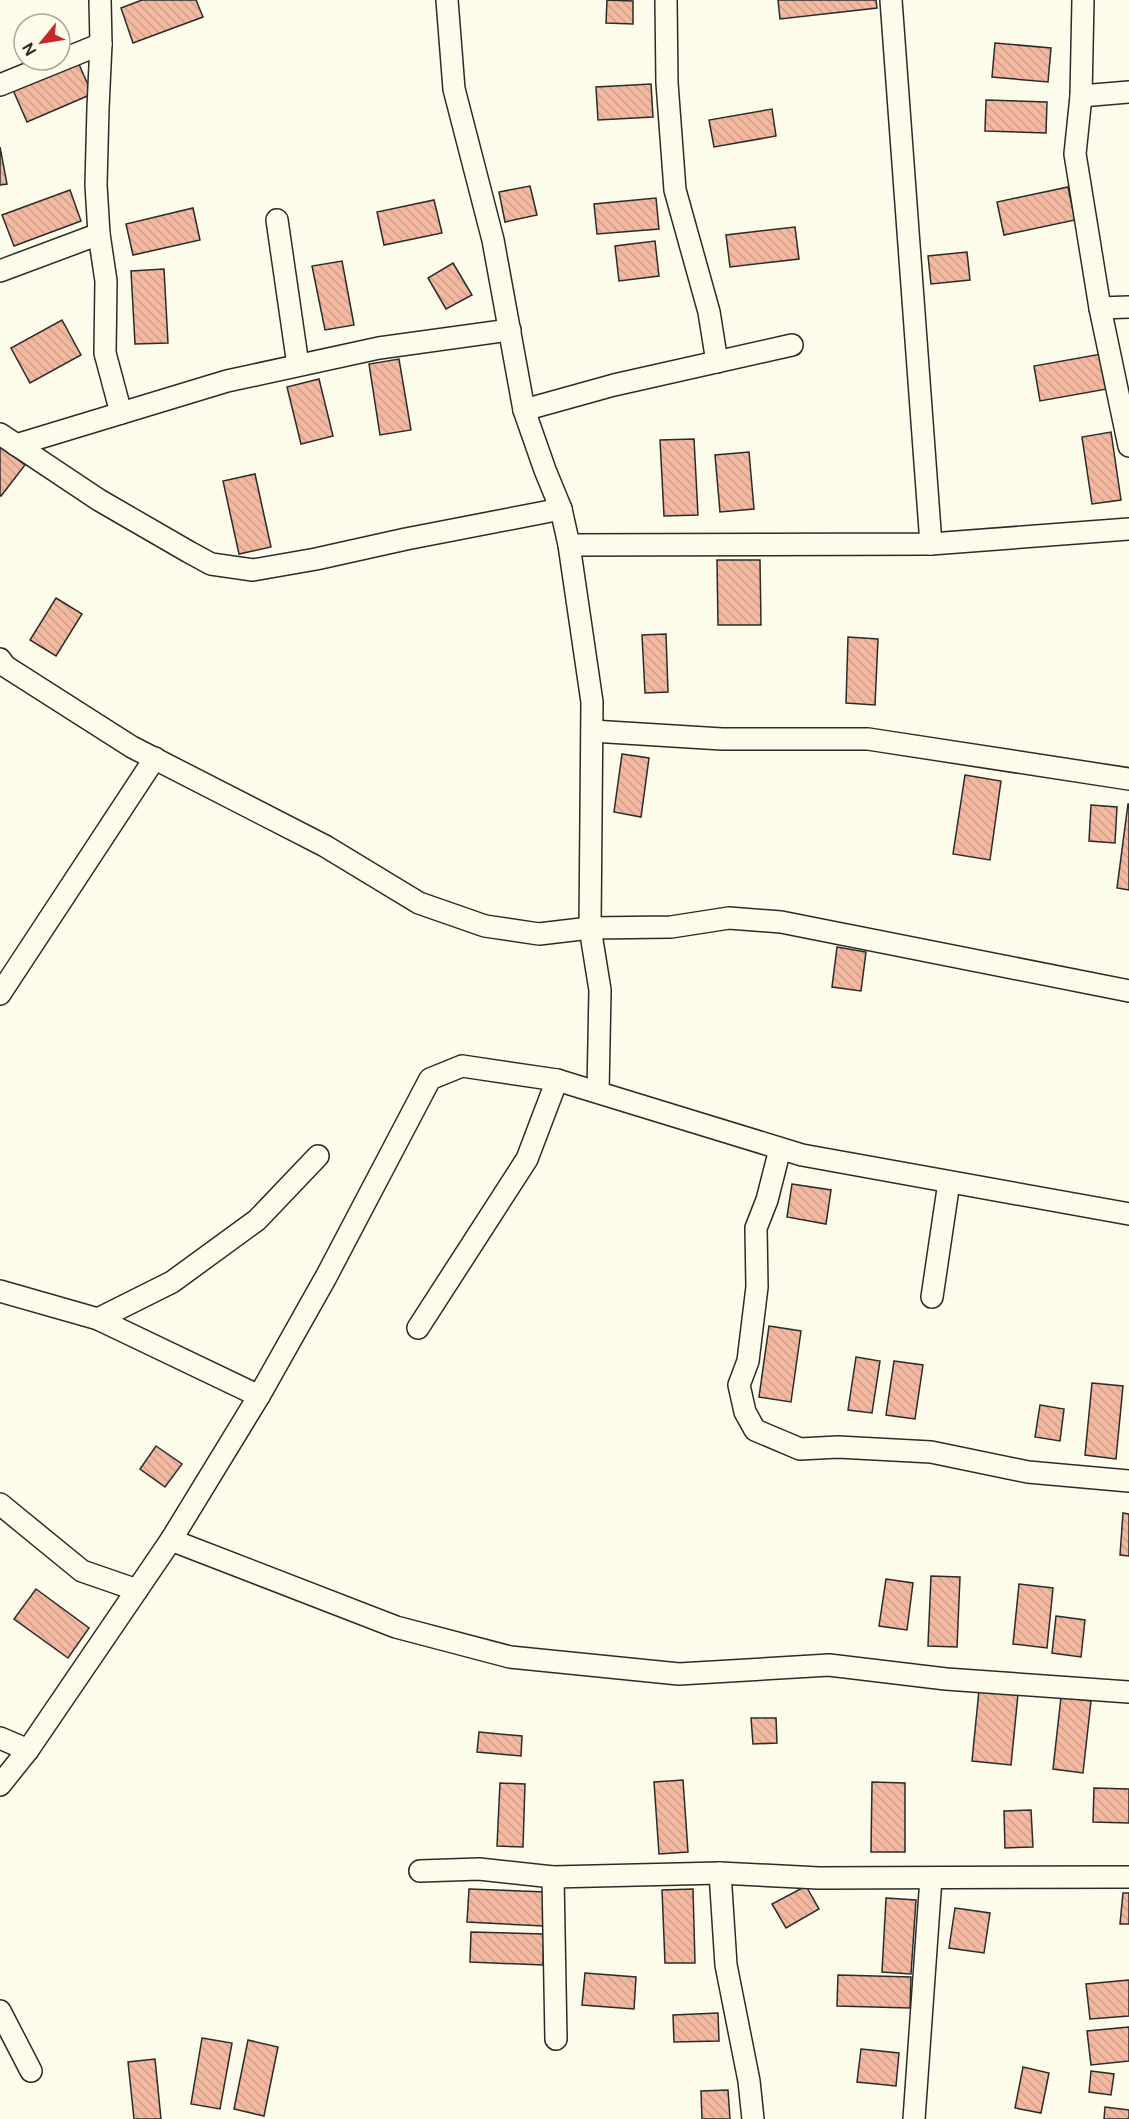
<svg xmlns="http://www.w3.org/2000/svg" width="1129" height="2119" viewBox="0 0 1129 2119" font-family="'DM Sans',sans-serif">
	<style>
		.building { fill: url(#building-back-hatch); stroke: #2b2b2b; stroke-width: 1.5 }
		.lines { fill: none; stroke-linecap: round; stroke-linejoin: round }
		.minor-casing { stroke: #2b2b2b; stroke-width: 24 }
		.minor { stroke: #fdfbea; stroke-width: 21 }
	</style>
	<defs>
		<pattern id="building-back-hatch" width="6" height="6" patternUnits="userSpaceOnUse" patternTransform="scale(1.5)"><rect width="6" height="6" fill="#f2b8a0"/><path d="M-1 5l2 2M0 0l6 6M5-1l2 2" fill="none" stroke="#d09e8a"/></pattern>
	</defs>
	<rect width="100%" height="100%" fill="#fdfbea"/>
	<g class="building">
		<path d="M142,0H196L203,17L133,43L121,8Z"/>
		<path d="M607,0L633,1V24L606,23Z"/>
		<path d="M778,0H876L877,8L780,19Z"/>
		<path d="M995,43L1051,48L1048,82L992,77Z"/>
		<path d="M78,62L92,94L27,122L13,90Z"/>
		<path d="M651,84L653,117L598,120L596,87Z"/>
		<path d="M986,100L1047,102L1046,133L985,131Z"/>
		<path d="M772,109L776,136L714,147L709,120Z"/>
		<path d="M0,147L7,184L0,185Z"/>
		<path d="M530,186L537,215L505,222L499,192Z"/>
		<path d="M1068,187L1075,220L1004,235L997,202Z"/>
		<path d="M70,190L81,221L14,246L2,215Z"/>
		<path d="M656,198L659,229L597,234L594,204Z"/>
		<path d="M434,200L442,233L384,245L377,212Z"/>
		<path d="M193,208L200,240L133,255L126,224Z"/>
		<path d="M795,227L799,259L730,267L726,235Z"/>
		<path d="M655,241L659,276L619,281L615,246Z"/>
		<path d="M967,252L970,280L931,284L928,256Z"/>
		<path d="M342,261L354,325L325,330L312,266Z"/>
		<path d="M453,263L472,295L446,309L428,278Z"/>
		<path d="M164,269L168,343L135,344L131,271Z"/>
		<path d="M62,320L81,355L30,383L11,348Z"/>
		<path d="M1101,354L1107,389L1040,401L1034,366Z"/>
		<path d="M399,359L411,430L380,435L369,364Z"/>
		<path d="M319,379L333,436L301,444L287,387Z"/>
		<path d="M1111,432L1121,500L1092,504L1082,437Z"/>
		<path d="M694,439L698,515L664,516L660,440Z"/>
		<path d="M0,446L25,465L1,496L0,495Z"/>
		<path d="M749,452L754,509L720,512L715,455Z"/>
		<path d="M255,474L271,547L239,554L223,481Z"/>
		<path d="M717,560H760L761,625H718Z"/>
		<path d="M56,598L82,614L56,656L30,640Z"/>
		<path d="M666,634L668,692L645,693L642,635Z"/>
		<path d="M848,637L878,639L875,705L846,703Z"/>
		<path d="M622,754L649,758L641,817L614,812Z"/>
		<path d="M965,775L1001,781L990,860L953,854Z"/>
		<path d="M1128,804H1129V890L1117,888Z"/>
		<path d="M1091,805L1117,807L1115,843L1089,841Z"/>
		<path d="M837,947L866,952L861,991L832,987Z"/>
		<path d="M792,1184L831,1190L826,1224L787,1217Z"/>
		<path d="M769,1326L801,1331L791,1402L759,1397Z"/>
		<path d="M856,1357L880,1361L872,1413L848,1410Z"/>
		<path d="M894,1361L923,1365L915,1419L886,1415Z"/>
		<path d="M1092,1383L1123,1386L1116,1459L1085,1455Z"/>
		<path d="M1040,1405L1064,1409L1060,1441L1035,1437Z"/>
		<path d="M156,1446L182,1464L165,1487L140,1469Z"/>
		<path d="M1123,1513L1129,1514V1556L1120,1555Z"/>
		<path d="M931,1576L960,1577L957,1647L928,1646Z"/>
		<path d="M886,1579L913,1583L907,1630L879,1626Z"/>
		<path d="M1019,1584L1053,1588L1047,1648L1013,1644Z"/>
		<path d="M36,1589L89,1628L68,1658L14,1619Z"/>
		<path d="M1056,1616L1085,1620L1081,1657L1052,1653Z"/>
		<path d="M979,1690L1018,1694L1011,1765L972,1761Z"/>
		<path d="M1061,1697L1091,1701L1083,1773L1053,1769Z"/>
		<path d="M751,1718H776L777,1743L753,1744Z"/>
		<path d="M479,1732L522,1736L521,1756L477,1752Z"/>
		<path d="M683,1780L688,1852L659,1854L654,1782Z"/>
		<path d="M872,1782L905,1783V1852H871Z"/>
		<path d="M500,1783L525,1784L523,1847L497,1846Z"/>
		<path d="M1094,1788L1129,1789V1823L1093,1822Z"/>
		<path d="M1031,1810L1033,1847L1005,1848L1004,1811Z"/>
		<path d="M806,1886L819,1909L786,1928L772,1904Z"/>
		<path d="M469,1889L546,1892L544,1926L467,1922Z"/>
		<path d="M693,1889L695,1963H665L662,1890Z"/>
		<path d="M1123,1893H1129V1924H1120Z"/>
		<path d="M886,1898L916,1900L911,1974L882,1972Z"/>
		<path d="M955,1908L990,1913L984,1953L949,1948Z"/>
		<path d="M471,1932L544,1934L543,1965L470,1962Z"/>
		<path d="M585,1973L636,1977L634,2009L582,2005Z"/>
		<path d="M838,1975L911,1977L910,2008L837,2006Z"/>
		<path d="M1129,1980V2016L1090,2019L1086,1984Z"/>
		<path d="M718,2013L719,2041L674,2042L673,2015Z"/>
		<path d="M1129,2027V2061L1091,2065L1087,2031Z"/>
		<path d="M202,2038L232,2043L220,2109L191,2104Z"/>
		<path d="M248,2040L278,2047L264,2116L234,2109Z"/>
		<path d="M861,2049L899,2053L896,2086L857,2082Z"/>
		<path d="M155,2059L161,2119H134L128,2062Z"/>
		<path d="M1023,2067L1049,2073L1041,2113L1015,2108Z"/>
		<path d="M1091,2071L1114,2074L1111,2095L1089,2092Z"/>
		<path d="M728,2090L730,2119H702L701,2091Z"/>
		<path d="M1105,2107L1129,2110V2119H1104Z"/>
	</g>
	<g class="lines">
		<defs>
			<g id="minor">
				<path d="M100,0L101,44L98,108L96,185L99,234L106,281L105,353L121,413"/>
				<path d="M447,0L454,89L493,240L524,410L545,470L561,509L569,545L592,702L590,928L600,990L598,1092"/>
				<path d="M666,0L667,83L675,190L709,312L717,362"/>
				<path d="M891,0L931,544"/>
				<path d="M1083,0L1081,96L1075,154L1100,308L1129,446"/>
				<path d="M0,85L101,44"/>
				<path d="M1081,96L1129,92"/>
				<path d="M277,220L298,365"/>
				<path d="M0,271L99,234"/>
				<path d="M1100,308L1129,307"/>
				<path d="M524,410L614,385L792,345"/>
				<path d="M0,434L99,500L189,552L211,564L253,570L316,559L406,539L561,509"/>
				<path d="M16,445L227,381L379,348L510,330"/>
				<path d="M569,545L931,544L1129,529"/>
				<path d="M0,659L5,666L132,747L325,846L419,903L485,926L539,934L590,928L671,927L729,918L781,922L1129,991"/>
				<path d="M592,731L722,739H868L1129,779"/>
				<path d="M0,994L155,758"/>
				<path d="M780,1149L767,1200L756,1228L757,1287L748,1361L739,1385L745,1412L755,1430L800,1449L838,1447L931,1452L1028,1472L1129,1481"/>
				<path d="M0,1291L98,1319L259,1396"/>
				<path d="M932,1297L949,1182"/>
				<path d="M98,1319L172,1282L257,1220L318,1156"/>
				<path d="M418,1328L527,1159L557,1080"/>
				<path d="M0,1504L82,1571L137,1590"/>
				<path d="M171,1540L396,1627L510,1657L679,1674L829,1665L946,1679L1129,1692"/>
				<path d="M0,1738L28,1750"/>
				<path d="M0,1785L28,1750L171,1540L259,1396L326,1277L430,1079L462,1066L557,1080L802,1155L1129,1214"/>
				<path d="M420,1871L479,1869L553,1877L720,1873L819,1878L1129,1877"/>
				<path d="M720,1873L726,1965L749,2081L753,2119"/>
				<path d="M553,1877L556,2039"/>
				<path d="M0,2011L31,2071"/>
				<path d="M914,2119L931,1878"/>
			</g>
		</defs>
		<use href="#minor" class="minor-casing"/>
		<use href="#minor" class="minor"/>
	</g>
	<g transform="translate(42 42) rotate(240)"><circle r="28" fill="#fdfbea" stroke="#a9a89e" stroke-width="1.5"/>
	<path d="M0-4.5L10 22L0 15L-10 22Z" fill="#c62828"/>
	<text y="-9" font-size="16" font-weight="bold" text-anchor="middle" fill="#2b2b2b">N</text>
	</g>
</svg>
